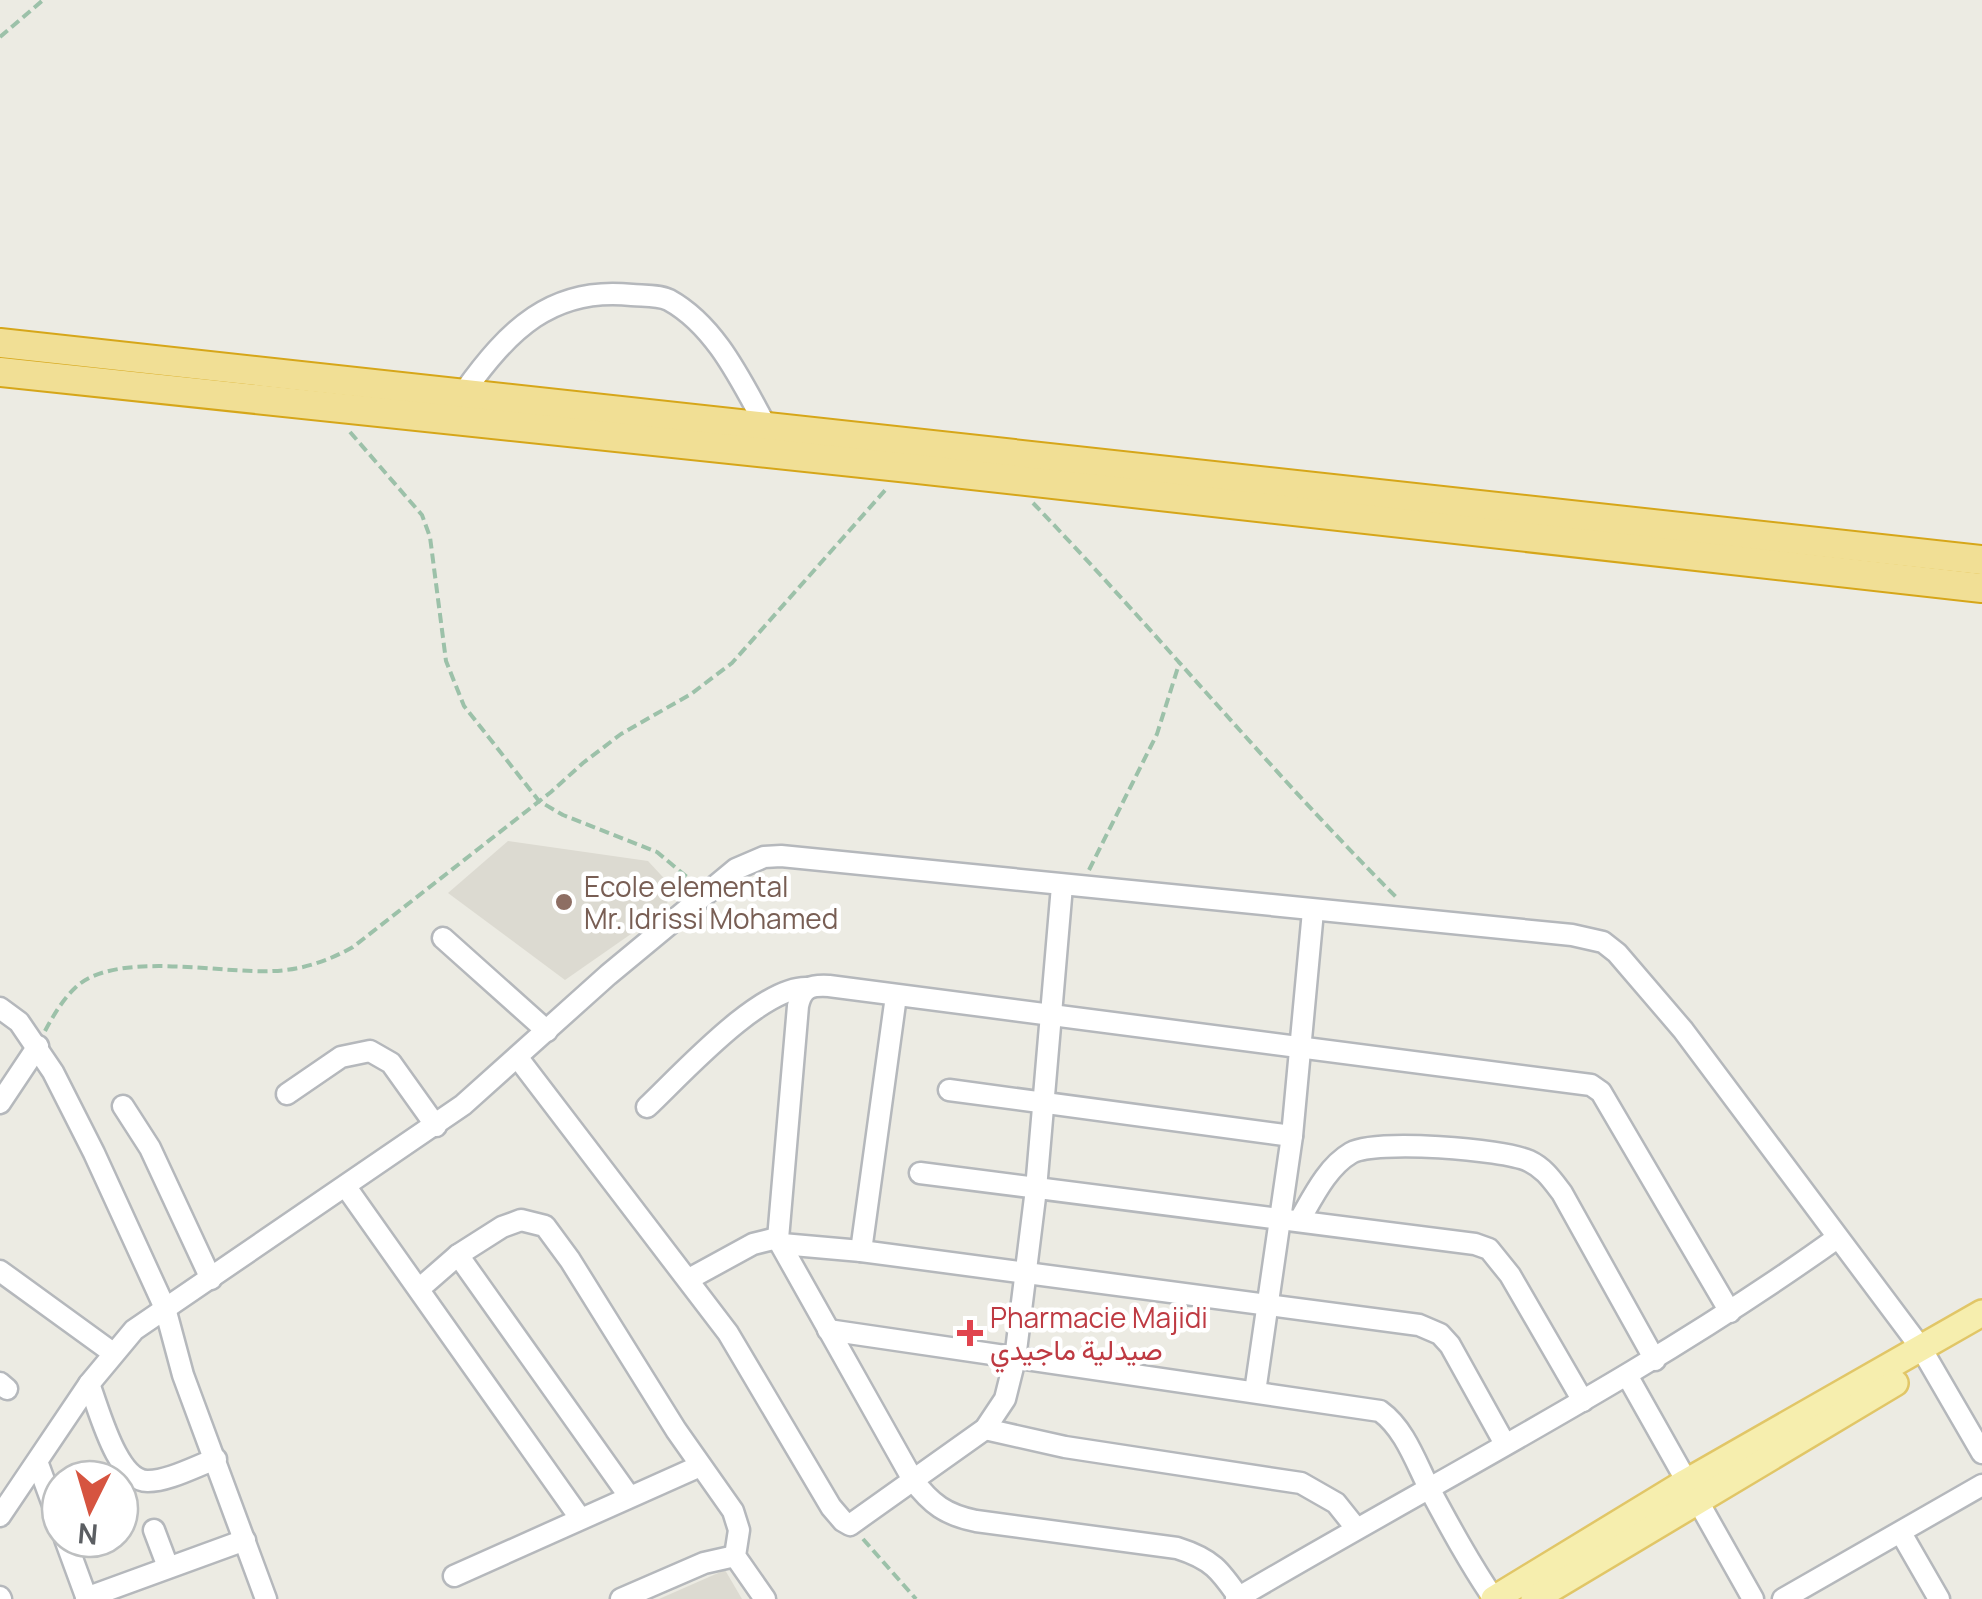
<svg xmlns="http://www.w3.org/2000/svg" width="1982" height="1599" viewBox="0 0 1982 1599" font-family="Manrope,Vazirmatn,sans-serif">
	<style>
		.education { fill: #dcdad1 }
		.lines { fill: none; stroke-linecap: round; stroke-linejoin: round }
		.minor-casing { stroke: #b5b8bc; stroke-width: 25 }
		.major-casing { stroke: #e1c667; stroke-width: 30 }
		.highway-casing { stroke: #d6a619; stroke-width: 32 }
		.path { stroke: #9cc1a9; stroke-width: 4; stroke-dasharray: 10 5; stroke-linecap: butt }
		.minor { stroke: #fff; stroke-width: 20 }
		.major { stroke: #f6eeae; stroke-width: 25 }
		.highway { stroke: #f1df95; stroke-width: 28 }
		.education-dot { fill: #8d6e63; stroke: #fff; stroke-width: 4 }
		.health-dot { fill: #e0444e; stroke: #fff; stroke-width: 4 }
		.labels { text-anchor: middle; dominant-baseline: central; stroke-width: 9; stroke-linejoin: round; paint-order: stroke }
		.education-label { font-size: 28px; fill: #785e54; stroke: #fff; text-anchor: start }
		.health-label { font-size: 28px; fill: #be3a42; stroke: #fff; text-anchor: start }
	</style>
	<rect width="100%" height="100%" fill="#ecebe3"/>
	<g class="education">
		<path d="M508,841L648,861L673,888L664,911L565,980L448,893Z"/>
		<path d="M725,1570L742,1599H659Z"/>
	</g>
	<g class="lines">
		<defs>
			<g id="minor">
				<path d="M464,392C508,331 551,286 632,295C643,296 659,295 669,300C716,326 741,381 766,426"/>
				<path d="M443,938L547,1031"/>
				<path d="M0,1008L19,1022L53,1072L94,1153L165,1308L183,1375L266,1599"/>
				<path d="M518,1058L728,1333L831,1507L843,1521L850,1525L985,1429L1005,1399L1015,1359L1036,1189L1062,886"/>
				<path d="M949,1090L1292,1136"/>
				<path d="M287,1094L341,1057L370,1051L391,1063L436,1126"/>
				<path d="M0,1103L38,1046"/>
				<path d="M123,1106L150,1148L211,1279"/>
				<path d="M647,1107C681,1075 761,986 807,988"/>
				<path d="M920,1173L1475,1244L1489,1249L1510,1275L1583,1401"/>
				<path d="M346,1187L580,1518"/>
				<path d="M1299,1221C1313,1197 1327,1167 1351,1153C1376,1139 1502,1149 1529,1161C1544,1168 1552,1180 1562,1193L1655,1360"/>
				<path d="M778,1239L798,1006C802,987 811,985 829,986L1591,1085L1601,1092L1730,1312"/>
				<path d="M782,1244L861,1251L1419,1325L1440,1334L1450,1345L1505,1444"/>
				<path d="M861,1251L896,996"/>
				<path d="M458,1255L629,1496"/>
				<path d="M0,1271L113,1353"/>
				<path d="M689,1279L753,1244L777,1238L913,1480C931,1504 946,1515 976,1521L1177,1548C1212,1559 1220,1570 1240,1599"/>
				<path d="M419,1289L458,1255L502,1227L521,1220L545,1226L570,1260L676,1430L733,1511L739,1530L735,1556L765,1599"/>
				<path d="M828,1330L1380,1411C1405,1429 1416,1463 1430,1490C1450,1527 1470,1564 1494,1599"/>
				<path d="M1628,1377L1753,1599"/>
				<path d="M0,1383L7,1389"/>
				<path d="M89,1384C99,1409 117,1482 148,1481C169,1481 196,1466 216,1459"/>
				<path d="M1255,1392L1292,1136L1313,911"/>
				<path d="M985,1429L1065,1447L1301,1483L1336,1503L1356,1528"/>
				<path d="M38,1464L60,1524"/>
				<path d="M0,1516L89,1384L134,1330L463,1105L608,975L736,869L764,857L781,856L1572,935L1603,942L1617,953L1683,1030L1921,1348L1982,1453"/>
				<path d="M154,1530L168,1567"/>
				<path d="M1901,1533L1939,1599"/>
				<path d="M65,1539L87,1599"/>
				<path d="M454,1576L700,1466"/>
				<path d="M0,1597L1,1599"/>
				<path d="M86,1598L245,1540"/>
				<path d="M621,1599L704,1563L735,1556"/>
				<path d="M1236,1599C1437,1480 1646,1375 1837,1238"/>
				<path d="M1783,1599L1982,1485"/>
			</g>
			<g id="major">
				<path d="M1494,1599L1686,1482L1982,1313"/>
				<path d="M1534,1599L1895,1383"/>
			</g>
			<g id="highway">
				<path d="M0,343L1982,560"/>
				<path d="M0,372L909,468L1982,588"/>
			</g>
		</defs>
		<use href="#minor" class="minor-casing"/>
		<use href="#major" class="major-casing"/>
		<use href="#highway" class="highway-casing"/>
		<g class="path">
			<path d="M0,37L43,0"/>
			<path d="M350,432L422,515L430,537L446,661L464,706L539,801L563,815L657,852L694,883"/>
			<path d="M1033,503C1157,632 1270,771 1396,897"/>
			<path d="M1089,870L1157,734L1179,664"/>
			<path d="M45,1031C53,1016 63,999 76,987C116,950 222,974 273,971C302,970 328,961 353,947L551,792L583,763L621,734L691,694L732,663L888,487"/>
			<path d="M863,1539L916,1599"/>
		</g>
		<use href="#minor" class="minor"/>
		<use href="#major" class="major"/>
		<use href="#highway" class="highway"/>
	</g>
	<circle class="education-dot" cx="564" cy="902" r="10"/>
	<path class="health-dot" d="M965 1318h10v10h10v10h-10v10h-10v-10h-10v-10h10z"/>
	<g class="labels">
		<g class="education-label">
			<text x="584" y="886">Ecole elemental<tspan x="584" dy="32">Mr. Idrissi Mohamed</tspan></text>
		</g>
		<g class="health-label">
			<text x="990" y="1317">Pharmacie Majidi<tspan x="990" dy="32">صيدلية ماجيدي</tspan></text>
		</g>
	</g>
	<g transform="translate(90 1509) rotate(185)"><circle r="48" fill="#ffffff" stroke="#bdbfc0" stroke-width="2.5"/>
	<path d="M0-8L18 38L0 25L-18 38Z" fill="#d65440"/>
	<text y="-15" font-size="28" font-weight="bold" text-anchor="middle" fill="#5b5e62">N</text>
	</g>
</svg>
